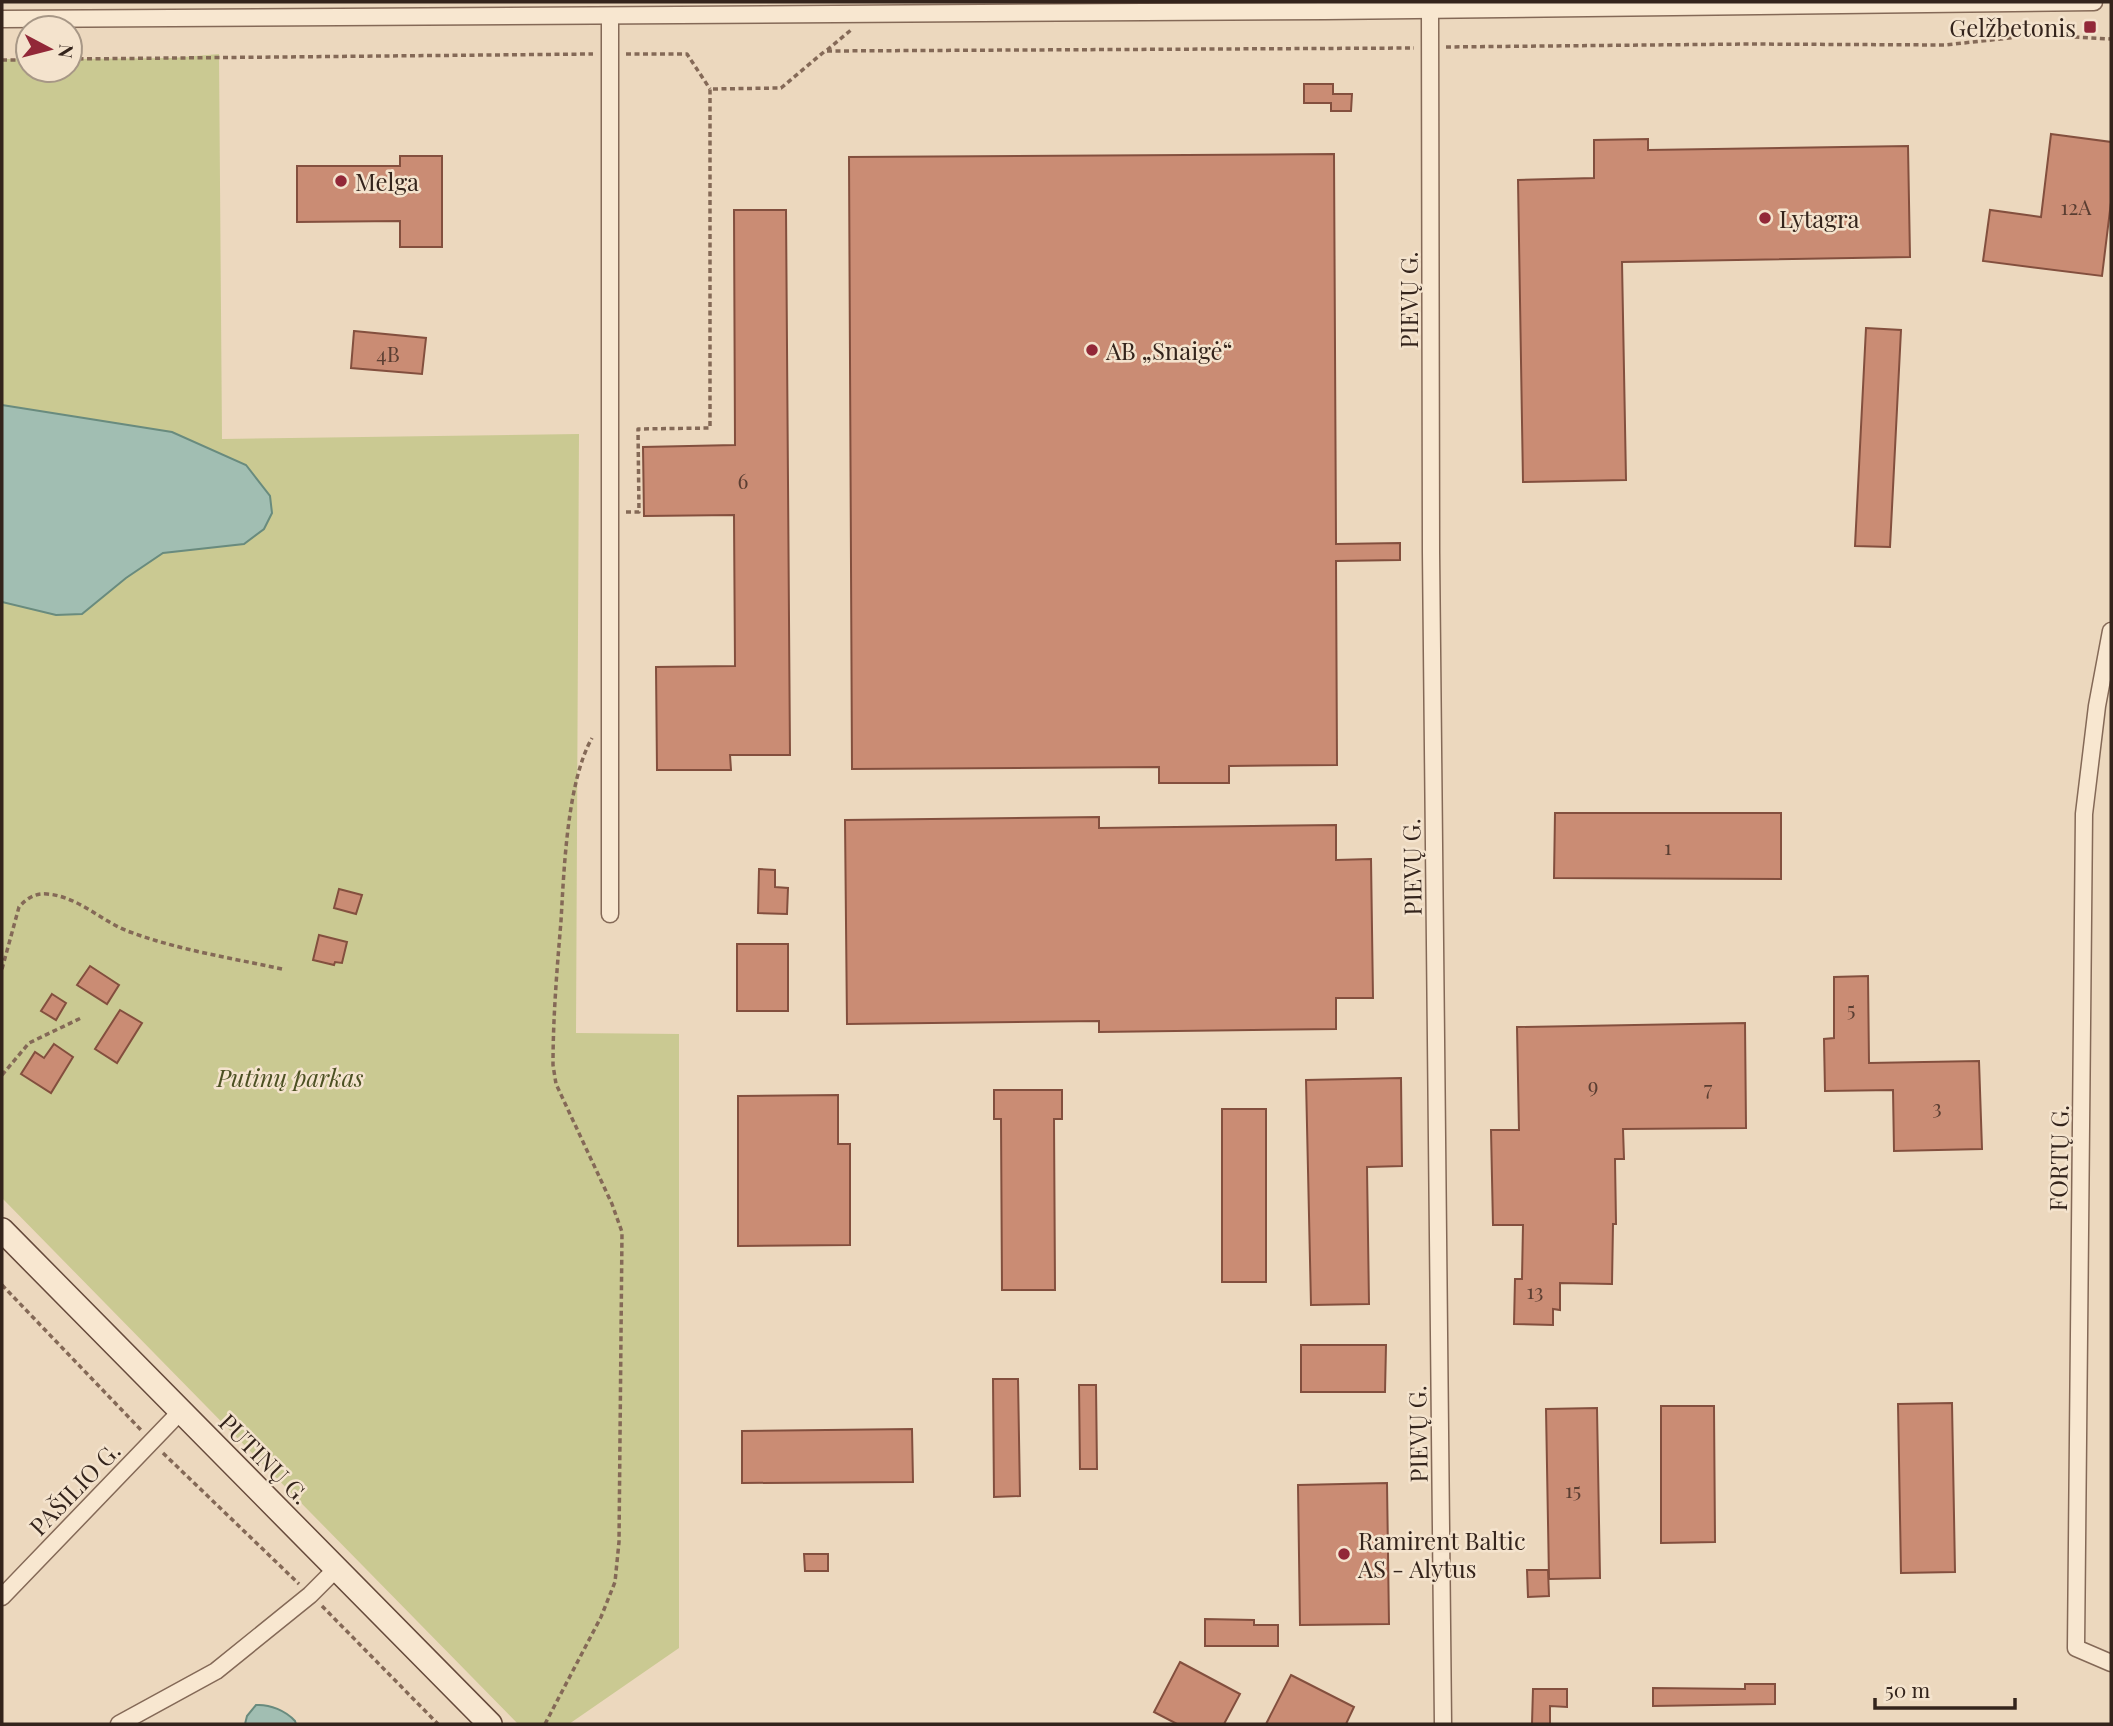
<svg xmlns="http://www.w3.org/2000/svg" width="2113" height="1726" viewBox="0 0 2113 1726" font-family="'Playfair Display',serif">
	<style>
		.green { fill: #cac992 }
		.water { fill: #a1beb2; stroke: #698b7e; stroke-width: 2 }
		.building { fill: #ca8c74; stroke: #834f3e; stroke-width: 2 }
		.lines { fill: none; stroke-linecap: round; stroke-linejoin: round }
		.street-casing { stroke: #846957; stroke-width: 19 }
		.secondary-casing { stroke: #664a3b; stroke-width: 26 }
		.path { stroke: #846957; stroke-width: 3.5; stroke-dasharray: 5 3.5; stroke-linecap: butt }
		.street { stroke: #f8e7d0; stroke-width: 16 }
		.secondary { stroke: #f8e7d0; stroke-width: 23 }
		.poi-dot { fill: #922838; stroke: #f4e3cd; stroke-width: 2.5 }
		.labels { text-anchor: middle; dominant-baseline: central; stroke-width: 5; stroke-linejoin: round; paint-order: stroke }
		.number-label { font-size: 21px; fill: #5a3e32 }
		.poi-label { font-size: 24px; fill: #34241c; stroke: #f4e3cd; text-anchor: start }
		.street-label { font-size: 24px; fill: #34241c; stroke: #f4e3cd }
		.park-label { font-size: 24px; font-style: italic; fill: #4b5022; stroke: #f4e3cd }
	</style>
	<rect width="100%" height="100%" fill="#ecd8be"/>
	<path class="green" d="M219,54L222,439L579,434L576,1033L679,1034V1648L569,1724H518L2,1198V59H28V70H70V59L173,58Z"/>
	<g class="water">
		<path d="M2,405L172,432L246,465L270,496L272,513L264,529L244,544L163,553L126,578L82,614L56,615L2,602Z"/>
		<path d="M256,1705C270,1704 286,1711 295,1721L296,1724H245L247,1716Z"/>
	</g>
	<g class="building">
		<path d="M1304,84H1333V94H1352L1351,111H1331V103H1304Z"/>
		<path d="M2051,134L2111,142V202L2102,276L1983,261L1990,210L2041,217Z"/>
		<path d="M1648,139V150L1908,146L1910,257L1622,262L1626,480L1523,482L1518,180L1594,178V140Z"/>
		<path d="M1334,154L1336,544L1400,543V560L1336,561L1337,765L1229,766V783H1159V767L852,769L849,157Z"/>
		<path d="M400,156H442V247H400V221L297,222V166H400Z"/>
		<path d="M734,210H786L790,755H730L731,770H657L656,667L735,666L734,515L644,516L643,447L735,445Z"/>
		<path d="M1866,328L1901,330L1890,547L1855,546Z"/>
		<path d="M354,331L426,338L422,374L351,368Z"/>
		<path d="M1555,813H1781V879L1554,878Z"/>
		<path d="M1099,817V828L1336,825V860L1371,859L1373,998H1336V1029L1099,1032V1021L847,1024L845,820Z"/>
		<path d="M759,869L775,870V887L788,888L787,914L758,913Z"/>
		<path d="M339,889L362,895L356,914L334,908Z"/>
		<path d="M319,935L347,942L342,963L335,962L334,965L313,960Z"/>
		<rect x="737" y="944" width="51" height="67"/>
		<path d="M90,966L119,985L107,1004L77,985Z"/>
		<path d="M1868,976L1869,1063L1979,1061L1982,1149L1894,1151L1893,1090L1825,1091L1824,1039L1834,1038V977Z"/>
		<path d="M52,994L66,1003L56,1020L41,1011Z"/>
		<path d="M120,1010L142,1023L117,1063L95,1049Z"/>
		<path d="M1745,1023L1746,1128L1623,1129L1624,1159H1615L1616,1224H1613L1612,1284L1560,1283V1310L1553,1309V1325L1514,1324L1515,1279H1522L1523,1225H1493L1491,1130H1519L1517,1027Z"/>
		<path d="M54,1044L73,1057L51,1093L21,1074L35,1052L44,1058Z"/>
		<path d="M1401,1078L1402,1166L1367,1167L1369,1304L1311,1305L1306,1080Z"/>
		<path d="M994,1090H1062V1119H1054L1055,1290H1002L1001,1119H994Z"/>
		<path d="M838,1095V1144H850V1245L738,1246V1096Z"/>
		<rect x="1222" y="1109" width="44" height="173"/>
		<path d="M1301,1345H1386L1385,1392H1301Z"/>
		<path d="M993,1379H1018L1020,1496L994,1497Z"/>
		<path d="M1079,1385H1096L1097,1469H1080Z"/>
		<path d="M1952,1403L1955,1572L1901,1573L1898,1404Z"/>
		<path d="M1661,1406H1714L1715,1542L1661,1543Z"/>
		<path d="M1597,1408L1600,1578L1549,1579L1546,1409Z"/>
		<path d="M912,1429L913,1482L742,1483V1431Z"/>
		<path d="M1387,1483L1389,1624L1300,1625L1298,1485Z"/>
		<path d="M804,1554H828V1571H805Z"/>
		<path d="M1527,1570H1548L1549,1596L1528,1597Z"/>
		<path d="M1205,1619L1254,1620V1625H1278V1646H1205Z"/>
		<path d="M1180,1662L1240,1694L1224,1724H1177L1154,1712Z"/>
		<path d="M1291,1675L1354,1707L1346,1724H1266Z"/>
		<path d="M1745,1684H1775V1704L1653,1706V1688L1745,1689Z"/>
		<path d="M1533,1689H1567V1707L1550,1706V1724H1532Z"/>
	</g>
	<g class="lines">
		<defs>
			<g id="street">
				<path d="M1430,10L1431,552L1443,1724"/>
				<path d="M610,16V914"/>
				<path d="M2,19L1325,11L2094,2"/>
				<path d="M2111,631L2097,706L2084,814L2076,1648L2111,1663"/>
				<path d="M2,1597L181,1411"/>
				<path d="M119,1724L216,1671L310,1595L337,1568"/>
			</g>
			<path id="secondary" d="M2,1230L490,1724"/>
		</defs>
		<use href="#street" class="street-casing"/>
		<use href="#secondary" class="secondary-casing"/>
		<g class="path">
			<path d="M1446,47L1748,44L1945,45L2037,35L2111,39"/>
			<path d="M827,50L851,30"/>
			<path d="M626,54H687L710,89"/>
			<path d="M70,59L593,54"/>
			<path d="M2,60H28"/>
			<path d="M626,512H639L638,429L710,428V89L781,88L825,51L1414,48"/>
			<path d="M2,969L19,907C27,898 35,893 47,894C78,896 102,922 130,932C179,950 231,958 282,969"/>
			<path d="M2,1075L29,1043L81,1018"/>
			<path d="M2,1285L141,1430"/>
			<path d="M163,1453L299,1584"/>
			<path d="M322,1606L438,1724"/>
			<path d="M545,1724L601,1617L615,1582L619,1542L622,1232L612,1204L556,1084L553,1065C553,1017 557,969 561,921C564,870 567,782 592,738"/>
		</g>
		<use href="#street" class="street"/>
		<use href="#secondary" class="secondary"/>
	</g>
	<g class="poi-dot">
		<rect x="2083" y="20" width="14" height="14" rx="3.5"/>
		<circle cx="341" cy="181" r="7"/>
		<circle cx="1765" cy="218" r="7"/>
		<circle cx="1092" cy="350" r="7"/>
		<circle cx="1344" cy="1554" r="7"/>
	</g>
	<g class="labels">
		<g class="number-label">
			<text x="2076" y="206">12A</text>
			<text x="388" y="353">4B</text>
			<text x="743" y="480">6</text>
			<text x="1668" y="846">1</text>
			<text x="1851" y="1008">5</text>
			<text x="1593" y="1084">9</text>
			<text x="1708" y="1087">7</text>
			<text x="1937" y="1106">3</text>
			<text x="1535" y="1290">13</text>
			<text x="1573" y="1489">15</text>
		</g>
		<g class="poi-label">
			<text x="2076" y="27" text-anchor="end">Gelžbetonis</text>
			<text x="355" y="181">Melga</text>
			<text x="1779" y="218">Lytagra</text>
			<text x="1106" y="350">AB „Snaigė“</text>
			<text x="1358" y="1540">Ramirent Baltic<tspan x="1358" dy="28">AS - Alytus</tspan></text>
		</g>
		<g class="street-label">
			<text transform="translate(1408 300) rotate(-90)">PIEVŲ G.</text>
			<text transform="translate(1411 867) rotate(-91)">PIEVŲ G.</text>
			<text transform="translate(2058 1158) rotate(-89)">FORTŲ G.</text>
			<text transform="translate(1417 1434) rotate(-91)">PIEVŲ G.</text>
			<text transform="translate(265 1458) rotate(45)">PUTINŲ G.</text>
			<text transform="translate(74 1488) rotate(-46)">PAŠILIO G.</text>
		</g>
		<g class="park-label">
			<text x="290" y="1077">Putinų parkas</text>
		</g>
	</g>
	<rect width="2113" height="1726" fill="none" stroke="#34241c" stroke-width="7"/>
	<g transform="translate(49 49) rotate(97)"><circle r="33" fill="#f4e3cd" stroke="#a79786" stroke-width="2"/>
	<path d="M0-5L12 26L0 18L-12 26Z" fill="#922838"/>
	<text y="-10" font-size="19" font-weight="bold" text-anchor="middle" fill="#34241c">N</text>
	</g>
	<path d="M1875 1698v10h140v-10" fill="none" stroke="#34241c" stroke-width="3.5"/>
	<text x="1885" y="1698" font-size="21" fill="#34241c" stroke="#f4e3cd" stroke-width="5" paint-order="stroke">50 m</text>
</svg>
